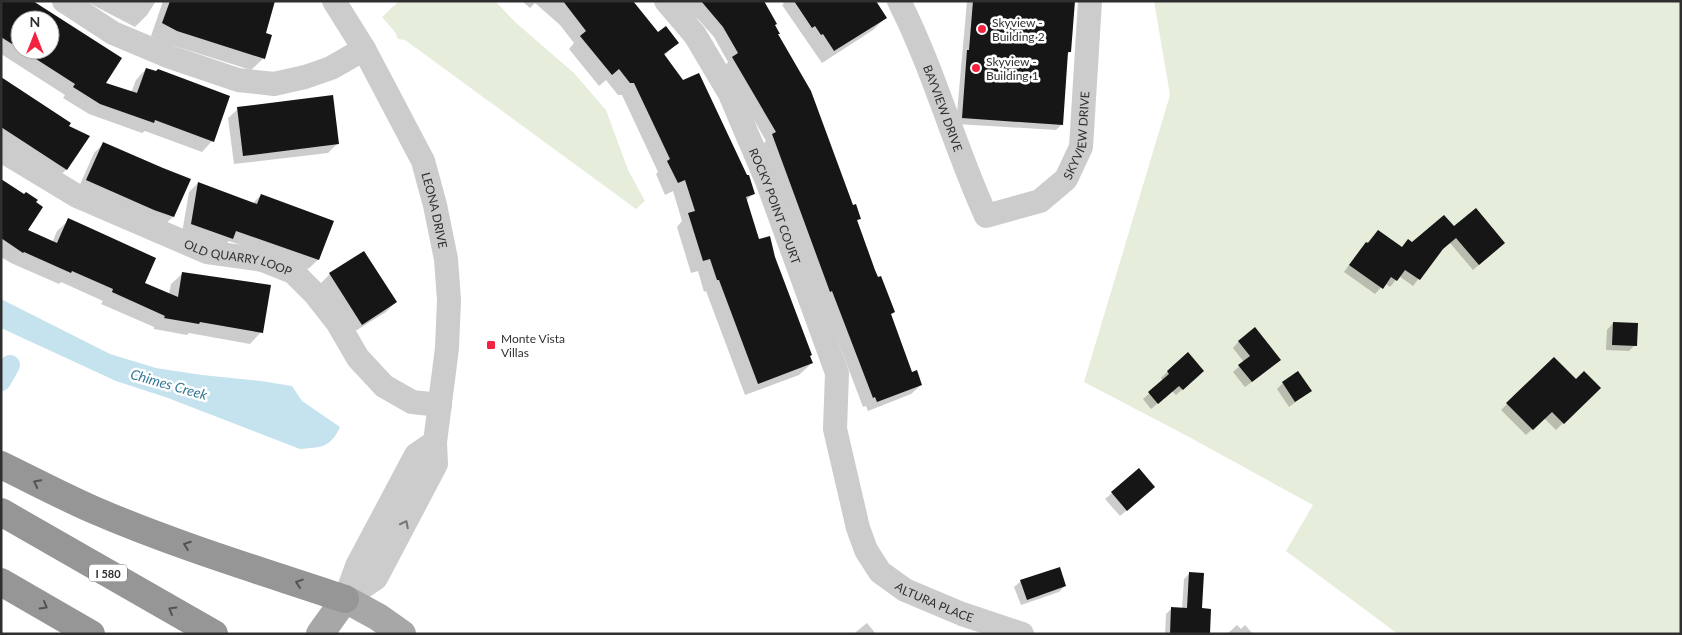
<svg xmlns="http://www.w3.org/2000/svg" width="1682" height="635" viewBox="0 0 1682 635" font-family="Lato,sans-serif">
	<style>
		.green { fill: #e6eddb }
		.water { fill: #c5e2ef }
		.shadow { fill: #0003; fill-rule: evenodd }
		.lines { fill: none; stroke-linecap: round; stroke-linejoin: round }
		.canal { stroke: #c5e2ef; stroke-width: 20 }
		.building { fill: #161616 }
		.minor { stroke: #ccc; stroke-width: 24 }
		.major { stroke: #a7a7a7; stroke-width: 28 }
		.highway { stroke: #969696; stroke-width: 28 }
		.oneway { stroke: #535353 }
		.oneway2 { stroke: #767676 }
		.poi-dot { fill: #f52141; stroke: #fff; stroke-width: 2 }
		.labels { text-anchor: middle; dominant-baseline: central; stroke-width: 5; stroke-linejoin: round; paint-order: stroke }
		.shield { fill: #fff; stroke: #6d6d6d; stroke-width: 1 }
		.shield-label { font-size: 11px; font-weight: bold; fill: #2f2f2f }
		.poi-label { font-size: 12px; fill: #2f2f2f; stroke: #fff; text-anchor: start }
		.street-label { font-size: 12px; fill: #2f2f2f; stroke: #fff }
		.water-label { font-size: 14px; font-style: italic; fill: #357998; stroke: #fff }
	</style>
	<rect width="100%" height="100%" fill="#fff"/>
	<g class="green">
		<path d="M399,1H495L515,22L574,73L606,110L628,170L645,201L636,209L405,40L398,39L395,32L382,17Z"/>
		<path d="M1154,1H1681V634H1398L1286,551L1313,505L1189,437L1084,382L1170,95Z"/>
	</g>
	<path class="water" d="M1,299L110,354L156,368L202,375L261,381L292,386L302,401L340,427C330,448 322,447 300,449L168,398L116,381L1,328Z"/>
	<g class="shadow">
		<path d="M1,1H29L120,58L104,83L131,93L136,80L146,69L212,141L202,152L145,131L142,133L89,114L63,98L65,95L1,54ZM20,20H50V50H20Z"/>
		<path d="M85,1H156L147,15L135,27Z"/>
		<path d="M163,1H274L264,34V58L251,70L165,43L151,36Z"/>
		<path d="M522,1H632L658,34L677,43L664,56L753,194L746,201L758,241L774,257L812,363L799,375L745,395L706,291L704,292L698,271L691,273L677,227L682,221L673,191L665,195L656,174L658,172L622,95H618L606,80L599,86L569,49L574,43L560,25L535,3L530,8Z"/>
		<path d="M677,1H763L852,207L859,218L856,222L874,270L894,312L890,315L912,373L921,385L911,394L868,411L866,406L863,407L763,144L766,141L724,67L728,62L714,37L697,18L693,21Z"/>
		<path d="M782,1H865L885,18L873,30L822,63L782,5L784,4Z"/>
		<path d="M967,1H1073L1070,52L1066,55L1062,124L1056,130L956,124Z"/>
		<path d="M1,78L67,127L88,136L66,170L55,180L1,144Z"/>
		<path d="M238,109L338,143L328,153L234,164L228,118Z"/>
		<path d="M104,143L190,180L173,217L163,226L78,189L94,153Z"/>
		<path d="M1,181L26,230L52,243L57,231L69,220L143,283L169,294L171,284L183,273L261,332L250,344L189,333L187,335L154,329V327L101,304L103,301L61,282L59,284L11,263L1,257Z"/>
		<path d="M198,183L253,203L261,195L332,222L318,260L308,269L229,241L222,248L182,233L189,192Z"/>
		<path d="M1454,228L1498,249L1473,270L1450,243L1440,251L1413,286L1399,276L1390,287L1385,283L1375,294L1344,272L1360,250L1378,232L1401,248Z"/>
		<path d="M330,274L396,302L386,312L352,333L321,283Z"/>
		<path d="M1613,323L1635,345L1629,351L1606,350L1607,330Z"/>
		<path d="M1239,341L1273,366L1245,387L1233,372L1244,362L1233,348Z"/>
		<path d="M1188,354L1196,377L1176,395L1172,391L1151,409L1143,399L1163,381L1161,378L1167,372Z"/>
		<path d="M1553,358L1576,381L1599,388L1556,430L1544,418L1526,435L1501,410Z"/>
		<path d="M1283,383L1310,391L1289,407L1277,389Z"/>
		<path d="M1139,470L1147,493L1120,516L1105,499Z"/>
		<path d="M1190,573L1201,634H1165L1166,614L1172,608L1182,609L1184,579Z"/>
		<path d="M1021,581L1065,586L1059,592L1021,605L1014,587Z"/>
		<path d="M867,623L876,634H854L857,631Z"/>
		<path d="M1237,625L1241,629L1245,625L1253,634H1227Z"/>
	</g>
	<g class="lines">
		<path class="canal" d="M1,381L10,365"/>
	</g>
	<g class="building">
		<path d="M1,1H33L122,58L106,83L137,93L146,68L156,71L158,69L230,96L214,142L155,120L154,123L100,104L73,87L75,84L22,50H50V20H20V49L1,37Z"/>
		<path d="M170,1H275L266,33L272,35L265,59L177,31L162,23Z"/>
		<path d="M563,1H633L658,32L666,26L679,43L664,54L683,80L699,73L747,175H749L755,194L746,197L759,239L770,236L775,257L812,355L810,356L813,363L758,384L719,280H717L710,259L703,261L688,213L695,211L685,180L678,183L667,161L670,159L634,83H630L619,69L612,75L580,36L586,31Z"/>
		<path d="M701,1H764L777,24L775,25L780,34H778L811,91L853,205L856,204L861,219L857,220L875,270L878,277L881,276L895,312L891,314L912,372L917,370L922,385L877,402L875,397L873,398L832,291L830,292L772,134L776,132L732,57L738,53L723,27Z"/>
		<path d="M794,1H876L887,18L834,51L823,34L821,35L815,26L812,28Z"/>
		<path d="M973,1H1075L1071,52H1068L1063,125L962,118L967,50H969Z"/>
		<path d="M1,77L71,123L69,126L90,136L67,170L1,127Z"/>
		<path d="M333,95L339,144L243,156L237,107Z"/>
		<path d="M103,142L163,168L191,179L174,217L154,210L86,180Z"/>
		<path d="M1,179L24,194L26,192L38,200L36,202L43,207L28,230L57,243L68,218L88,227L156,258L145,283L178,297L182,272L271,285L263,333L200,322L199,324L164,318L165,316L112,292L113,289L72,271L71,273L24,252L23,253L1,238Z"/>
		<path d="M198,182L257,204L261,194L334,221L319,260L236,231L233,239L191,224Z"/>
		<path d="M1476,208L1505,243L1479,265L1456,238L1443,249L1420,280L1405,270L1397,281L1391,277L1383,289L1349,265L1366,242L1368,243L1378,230L1402,247L1408,239L1412,242L1444,215L1454,226Z"/>
		<path d="M364,251L397,302L362,325L329,273Z"/>
		<path d="M1613,322L1638,323L1637,346L1612,345Z"/>
		<path d="M1255,327L1281,360L1252,382L1238,365L1250,356L1238,341Z"/>
		<path d="M1188,352L1204,371L1183,390L1179,386L1158,404L1148,392L1169,374L1167,371Z"/>
		<path d="M1554,357L1576,379L1584,371L1601,388L1564,424L1552,412L1533,430L1506,403Z"/>
		<path d="M1298,371L1312,391L1295,402L1282,382Z"/>
		<path d="M1139,468L1155,487L1127,511L1111,492Z"/>
		<path d="M1060,567L1066,586L1027,600L1020,580Z"/>
		<path d="M1189,572L1204,573L1202,608L1211,609L1210,634H1170L1171,607L1187,608Z"/>
	</g>
	<g class="lines">
		<g class="minor">
			<path d="M64,1L113,33L170,57L238,80L274,84L305,77L331,68L364,49"/>
			<path id="s1" d="M334,1L364,49L423,161L435,205L446,259L449,300L447,348L435,442L436,464L376,578L345,599"/>
			<path id="s2" d="M666,1L695,35L730,94L767,181L837,373L835,429L858,528L866,550L880,572L905,590L962,614L1022,634"/>
			<path id="s3" d="M899,1C934,70 954,146 986,216L1040,201L1066,179L1081,147L1090,1"/>
			<path id="s4" d="M1,150L77,196L207,252L263,260L293,272L315,294L337,322L358,358L384,386L412,402L440,405"/>
			<path d="M345,599L357,566L416,455L435,442"/>
		</g>
		<path class="major" d="M320,634L345,599L378,617L402,634"/>
		<g class="highway">
			<path d="M1,465C32,480 62,496 94,510C175,545 261,571 345,599"/>
			<path d="M1,512L214,634"/>
			<path d="M1,582L91,634"/>
		</g>
	</g>
	<defs><path id="oneway-chevron" d="M-2-3.5L2.5 0L-2 3.5" fill="none" stroke-width="1.6" stroke-linecap="round" stroke-linejoin="round" transform="scale(1.25)"/></defs>
	<g class="oneway">
		<use href="#oneway-chevron" transform="translate(37 483) rotate(-153)"/>
		<use href="#oneway-chevron" transform="translate(187 545) rotate(-160)"/>
		<use href="#oneway-chevron" transform="translate(299 583) rotate(-162)"/>
		<use href="#oneway-chevron" transform="translate(44 606) rotate(30)"/>
		<use href="#oneway-chevron" transform="translate(172 610) rotate(-150)"/>
	</g>
	<use class="oneway2" href="#oneway-chevron" transform="translate(405 524) rotate(-63)"/>
	<g class="poi-dot">
		<circle cx="982" cy="29" r="5"/>
		<circle cx="976" cy="68" r="5"/>
		<rect x="486" y="340" width="10" height="10" rx="2.5"/>
	</g>
	<g class="labels">
		<rect class="shield" x="89" y="564.5" width="38" height="17" rx="4"/>
		<g class="shield-label">
			<text x="108" y="573">I 580</text>
		</g>
		<g class="poi-label">
			<text x="992" y="22">Skyview -<tspan x="992" dy="14">Building 2</tspan></text>
			<text x="986" y="61">Skyview -<tspan x="986" dy="14">Building 1</tspan></text>
			<text x="501" y="338">Monte Vista<tspan x="501" dy="14">Villas</tspan></text>
		</g>
		<g class="street-label">
			<text stroke="none"><textPath href="#s3" startOffset="116">BAYVIEW DRIVE</textPath></text>
			<text stroke="none"><textPath href="#s3" startOffset="368">SKYVIEW DRIVE</textPath></text>
			<text stroke="none"><textPath href="#s2" startOffset="234">ROCKY POINT COURT</textPath></text>
			<text stroke="none"><textPath href="#s1" startOffset="234">LEONA DRIVE</textPath></text>
			<text stroke="none"><textPath href="#s4" startOffset="262">OLD QUARRY LOOP</textPath></text>
			<text stroke="none"><textPath href="#s2" startOffset="682">ALTURA PLACE</textPath></text>
		</g>
		<g class="water-label">
			<text transform="translate(169 384) rotate(16)">Chimes Creek</text>
		</g>
	</g>
	<rect width="1682" height="635" fill="none" stroke="#2f2f2f" stroke-width="5"/>
	<g transform="translate(35 35)"><circle r="24" fill="#ffffff" stroke="#acacac"/>
	<path d="M0-4L9 19L0 12L-9 19Z" fill="#f52141"/>
	<text y="-8" font-size="14" font-weight="bold" text-anchor="middle" fill="#2f2f2f">N</text>
	</g>
</svg>
